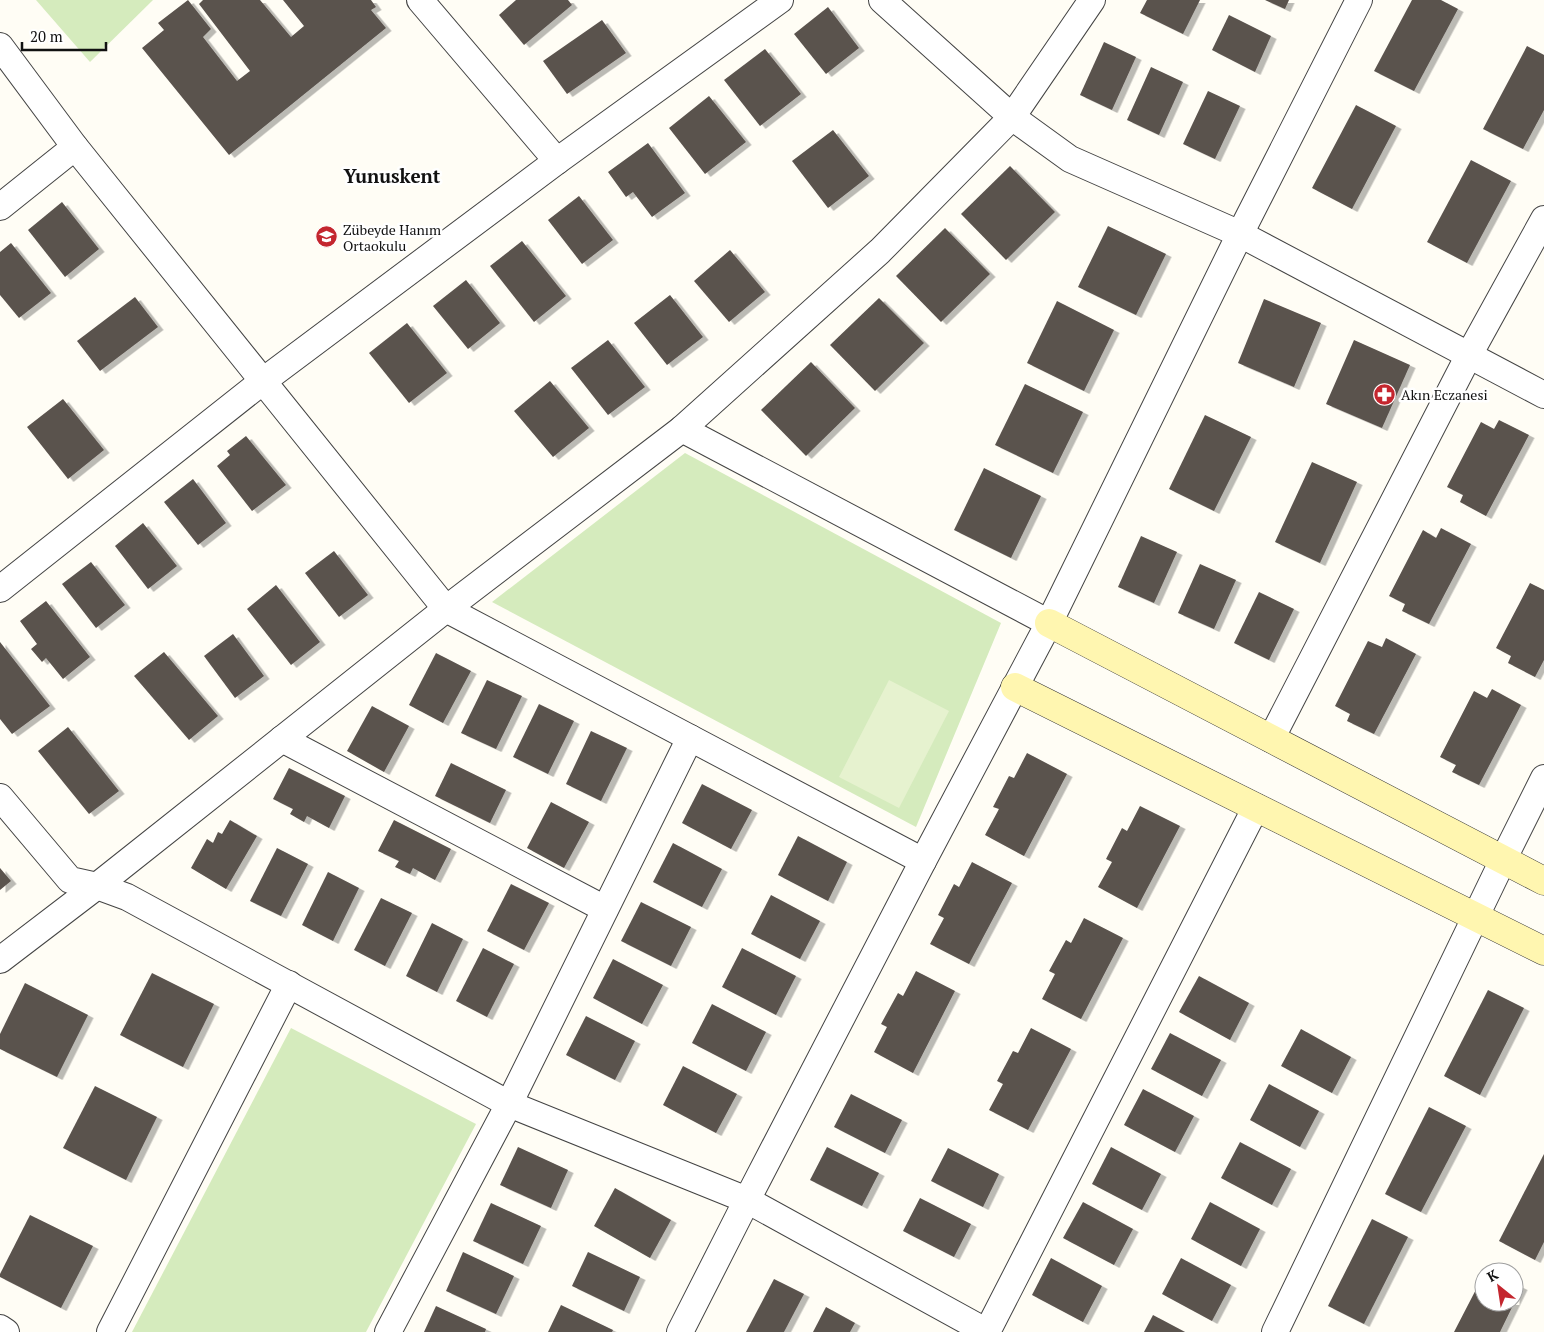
<svg xmlns="http://www.w3.org/2000/svg" width="1544" height="1332" viewBox="0 0 1544 1332" font-family="'PT Serif',serif">
	<style>
		.green { fill: #d5ebbd }
		.pitch { fill: #e6f2cf }
		.building { fill: #5a524d; filter: url(#shadow) }
		.lines { fill: none; stroke-linecap: round; stroke-linejoin: round }
		.street-casing { stroke: #444; stroke-width: 28 }
		.secondary-casing { stroke: #333; stroke-width: 29 }
		.street { stroke: #fff; stroke-width: 26 }
		.secondary { stroke: #fff6b0; stroke-width: 28 }
		.labels { text-anchor: middle; dominant-baseline: central; stroke-width: 5; stroke-linejoin: round; paint-order: stroke }
		.poi-label { font-size: 14px; fill: #111; stroke: #fff; text-anchor: start }
		.district-label { font-size: 19px; font-weight: bold; fill: #111; stroke: #fff }
	</style>
	<defs>
		<filter id="shadow"><feDropShadow dx="5.5" dy="3" stdDeviation="0" flood-color="#0004"/></filter>
	</defs>
	<rect width="100%" height="100%" fill="#fffdf5"/>
	<g class="green">
		<path d="M36,0H153L90,62Z"/>
		<path d="M685,453L1001,623L916,827L492,602Z"/>
		<path d="M291,1028L476,1124L366,1332H132Z"/>
	</g>
	<path class="pitch" d="M889,680L949,711L899,808L839,777Z"/>
	<g class="building">
		<path d="M188,0L211,29L203,37L237,81L250,71L199,4L203,0H260L291,37L304,26L283,0H371L376,7L371,10L386,28L229,155L142,48L164,30L158,23Z"/>
		<path d="M516,0H568L572,5L524,45L499,15Z"/>
		<path d="M1147,0H1200L1183,34L1140,13Z"/>
		<path d="M1265,0H1289L1285,9Z"/>
		<path d="M1412,0H1441L1458,9L1414,91L1374,71Z"/>
		<path d="M828,7L859,48L826,74L794,34Z"/>
		<path d="M1229,15L1271,36L1255,72L1212,50Z"/>
		<path d="M602,20L626,53L567,94L543,61Z"/>
		<path d="M1104,42L1136,57L1112,110L1080,95Z"/>
		<path d="M1527,46L1544,55V110L1523,149L1483,129Z"/>
		<path d="M765,49L801,94L760,126L724,80Z"/>
		<path d="M1151,67L1183,82L1159,135L1127,120Z"/>
		<path d="M1208,91L1240,106L1215,159L1183,144Z"/>
		<path d="M709,96L746,142L705,174L669,128Z"/>
		<path d="M1356,105L1396,126L1352,209L1312,188Z"/>
		<path d="M833,130L869,176L828,208L792,161Z"/>
		<path d="M648,143L685,193L652,217L633,192L626,197L608,172Z"/>
		<path d="M1471,160L1511,181L1467,263L1427,242Z"/>
		<path d="M1010,166L1055,212L1006,260L961,214Z"/>
		<path d="M579,196L613,240L582,264L548,220Z"/>
		<path d="M62,202L99,249L65,277L28,230Z"/>
		<path d="M1108,226L1166,254L1136,315L1078,287Z"/>
		<path d="M945,228L990,274L941,322L896,276Z"/>
		<path d="M522,241L566,296L534,322L490,266Z"/>
		<path d="M11,243L51,293L19,318L0,295V252Z"/>
		<path d="M730,250L765,292L729,322L694,281Z"/>
		<path d="M466,280L500,323L468,349L433,306Z"/>
		<path d="M670,295L703,337L667,365L634,323Z"/>
		<path d="M135,297L158,327L100,371L77,341Z"/>
		<path d="M879,298L924,343L875,391L830,345Z"/>
		<path d="M1264,299L1321,323L1294,387L1238,363Z"/>
		<path d="M1057,301L1114,330L1084,391L1027,363Z"/>
		<path d="M407,323L447,373L409,403L369,353Z"/>
		<path d="M608,340L645,387L608,415L571,368Z"/>
		<path d="M1354,340L1410,365L1382,428L1326,404Z"/>
		<path d="M811,362L855,408L806,456L761,410Z"/>
		<path d="M550,381L589,428L553,457L514,411Z"/>
		<path d="M1025,384L1083,412L1053,473L995,445Z"/>
		<path d="M63,399L104,450L68,479L27,427Z"/>
		<path d="M1205,415L1251,437L1214,511L1169,489Z"/>
		<path d="M1499,420L1529,435L1486,516L1460,502L1463,495L1447,487L1481,422L1494,429Z"/>
		<path d="M246,436L286,485L252,511L217,466L230,455L227,451Z"/>
		<path d="M1312,462L1357,482L1320,563L1275,542Z"/>
		<path d="M984,468L1041,496L1011,558L954,530Z"/>
		<path d="M193,479L226,523L198,545L164,502Z"/>
		<path d="M143,523L177,566L148,589L115,546Z"/>
		<path d="M1441,528L1471,544L1429,624L1402,611L1405,604L1389,596L1423,530L1436,538Z"/>
		<path d="M1141,536L1177,552L1154,603L1118,587Z"/>
		<path d="M334,551L368,595L339,617L305,573Z"/>
		<path d="M91,562L125,605L96,628L62,584Z"/>
		<path d="M1200,564L1236,580L1214,629L1178,613Z"/>
		<path d="M1530,583L1544,590V660L1535,677L1508,663L1511,656L1496,648Z"/>
		<path d="M276,585L320,642L291,665L247,609Z"/>
		<path d="M1259,592L1294,609L1269,660L1234,643Z"/>
		<path d="M46,601L90,657L63,679L46,658L42,662L31,649L37,644L20,621Z"/>
		<path d="M233,634L264,676L235,698L204,656Z"/>
		<path d="M1386,638L1416,654L1374,734L1347,721L1350,714L1335,706L1368,641L1382,647Z"/>
		<path d="M0,642L50,706L12,734L0,719Z"/>
		<path d="M164,652L218,716L189,740L134,676Z"/>
		<path d="M436,653L471,671L443,723L409,705Z"/>
		<path d="M487,680L522,696L496,749L461,733Z"/>
		<path d="M1492,689L1521,705L1479,785L1452,772L1456,765L1440,757L1474,691L1487,698Z"/>
		<path d="M539,704L574,721L548,774L513,757Z"/>
		<path d="M372,706L409,726L384,772L347,751Z"/>
		<path d="M68,727L119,791L89,814L38,751Z"/>
		<path d="M591,731L627,748L601,801L566,784Z"/>
		<path d="M1027,753L1067,774L1024,856L985,835L999,809L993,807L1009,776L1014,778Z"/>
		<path d="M451,763L506,790L490,823L435,796Z"/>
		<path d="M289,768L345,796L329,828L307,816L304,822L290,814L293,809L273,799Z"/>
		<path d="M702,784L752,810L731,849L682,823Z"/>
		<path d="M551,802L589,822L564,868L527,848Z"/>
		<path d="M1140,806L1180,826L1137,908L1098,887L1112,862L1106,859L1122,828L1127,831Z"/>
		<path d="M230,820L257,836L226,889L191,868L207,839L213,843L218,832L222,834Z"/>
		<path d="M394,820L451,849L435,880L413,868L410,874L395,867L399,861L378,851Z"/>
		<path d="M798,836L847,862L828,901L778,875Z"/>
		<path d="M673,843L722,869L702,907L653,882Z"/>
		<path d="M277,848L308,864L281,916L250,901Z"/>
		<path d="M972,862L1012,883L969,964L930,944L944,918L938,915L954,884L959,887Z"/>
		<path d="M0,868L11,881L0,890Z"/>
		<path d="M328,872L359,888L333,941L302,925Z"/>
		<path d="M511,884L549,903L524,950L487,931Z"/>
		<path d="M771,895L820,921L800,959L751,934Z"/>
		<path d="M381,898L412,913L385,966L354,950Z"/>
		<path d="M641,902L691,927L671,966L621,941Z"/>
		<path d="M1084,918L1123,938L1081,1019L1042,999L1055,974L1049,971L1066,940L1071,943Z"/>
		<path d="M432,923L463,939L437,992L406,976Z"/>
		<path d="M483,948L514,964L487,1017L456,1001Z"/>
		<path d="M742,948L796,976L776,1015L722,987Z"/>
		<path d="M613,959L663,985L642,1024L593,998Z"/>
		<path d="M916,971L955,991L913,1073L874,1052L887,1027L881,1024L898,993L903,996Z"/>
		<path d="M152,973L214,1004L183,1067L120,1035Z"/>
		<path d="M1199,976L1249,1003L1230,1040L1179,1012Z"/>
		<path d="M25,983L88,1015L57,1077L0,1049V1034Z"/>
		<path d="M1488,990L1524,1008L1480,1095L1444,1076Z"/>
		<path d="M712,1004L766,1032L746,1071L692,1043Z"/>
		<path d="M586,1016L635,1041L615,1080L566,1055Z"/>
		<path d="M1031,1028L1071,1049L1028,1130L989,1110L1003,1084L997,1081L1013,1051L1018,1053Z"/>
		<path d="M1301,1029L1351,1057L1332,1093L1281,1066Z"/>
		<path d="M1170,1033L1221,1060L1202,1096L1151,1069Z"/>
		<path d="M683,1066L737,1094L716,1133L663,1105Z"/>
		<path d="M1269,1084L1319,1111L1300,1147L1250,1120Z"/>
		<path d="M95,1086L157,1117L126,1180L63,1148Z"/>
		<path d="M1143,1089L1194,1116L1175,1152L1124,1125Z"/>
		<path d="M851,1094L902,1120L885,1153L834,1127Z"/>
		<path d="M1429,1107L1466,1126L1421,1212L1385,1194Z"/>
		<path d="M1240,1142L1291,1169L1272,1205L1221,1178Z"/>
		<path d="M518,1147L568,1170L551,1208L500,1185Z"/>
		<path d="M827,1147L879,1173L862,1206L810,1180Z"/>
		<path d="M1111,1147L1161,1174L1142,1210L1092,1184Z"/>
		<path d="M948,1148L999,1174L983,1207L931,1181Z"/>
		<path d="M1544,1154V1242L1535,1260L1499,1241Z"/>
		<path d="M615,1188L671,1220L650,1258L594,1226Z"/>
		<path d="M920,1198L971,1224L954,1257L903,1231Z"/>
		<path d="M1083,1202L1133,1229L1114,1265L1063,1238Z"/>
		<path d="M1210,1202L1260,1229L1241,1266L1191,1239Z"/>
		<path d="M491,1203L541,1226L523,1264L473,1241Z"/>
		<path d="M30,1215L93,1246L61,1308L0,1277V1274Z"/>
		<path d="M1372,1219L1408,1237L1364,1324L1328,1306Z"/>
		<path d="M463,1252L514,1276L496,1314L446,1291Z"/>
		<path d="M588,1252L640,1277L624,1311L572,1286Z"/>
		<path d="M1051,1258L1102,1286L1083,1322L1032,1295Z"/>
		<path d="M1181,1258L1231,1285L1212,1321L1162,1294Z"/>
		<path d="M1484,1274V1302H1514V1283L1522,1287L1500,1332H1454Z"/>
		<path d="M774,1279L804,1294L784,1332H746Z"/>
		<path d="M561,1305L613,1330L612,1332H548Z"/>
		<path d="M436,1306L486,1329L485,1332H424Z"/>
		<path d="M826,1307L855,1323L850,1332H813Z"/>
		<path d="M1153,1315L1185,1332H1144Z"/>
	</g>
	<g class="lines">
		<defs>
			<g id="street">
				<path d="M420,0L557,161"/>
				<path d="M882,0L1012,117L1070,159L1240,234L1544,395"/>
				<path d="M0,46L75,147L446,609L923,861"/>
				<path d="M0,207L75,147"/>
				<path d="M682,429L1049,623"/>
				<path d="M0,589L263,381L557,161L780,0"/>
				<path d="M282,739L605,909"/>
				<path d="M1271,739L1469,355L1544,219"/>
				<path d="M0,797L70,880L97,886L127,897L509,1104L747,1200L987,1332"/>
				<path d="M0,960L97,886L446,609L682,429L880,251L1012,117L1092,0"/>
				<path d="M0,1328L6,1332"/>
				<path d="M110,1332L289,984"/>
				<path d="M388,1332L509,1104L690,738"/>
				<path d="M680,1332L747,1200L923,861L1049,623L1240,234L1359,0"/>
				<path d="M987,1332L1256,807"/>
				<path d="M1275,1332L1503,860L1544,778"/>
			</g>
			<g id="secondary">
				<path d="M1049,623L1544,881"/>
				<path d="M1015,687L1544,951"/>
			</g>
		</defs>
		<use href="#street" class="street-casing"/>
		<use href="#secondary" class="secondary-casing"/>
		<use href="#street" class="street"/>
		<use href="#secondary" class="secondary"/>
	</g>
	<defs>
		<symbol id="school-disc" viewBox="-11 -11 22 22"><circle r="9.5" fill="#c4262e" stroke="#fff"/><path d="M0-5L7-2L0 1L-7-2ZM-4 1L0 2.5L4 1V4Q0 6-4 4Z" fill="#fff"/></symbol>
		<symbol id="pharmacy-disc" viewBox="-11 -11 22 22"><circle r="9.5" fill="#c4262e" stroke="#fff"/><path d="M-2-6h4v4h4v4h-4v4h-4v-4h-4v-4h4Z" fill="#fff"/></symbol>
	</defs>
	<g fill-rule="evenodd">
		<use href="#school-disc" x="314" y="224" width="25" height="25"/>
		<use href="#pharmacy-disc" x="1372" y="382" width="25" height="25"/>
	</g>
	<g class="labels">
		<g class="poi-label">
			<text x="343" y="229">Zübeyde Hanım<tspan x="343" dy="16">Ortaokulu</tspan></text>
			<text x="1401" y="394">Akın Eczanesi</text>
		</g>
		<g class="district-label">
			<text x="392" y="175">Yunuskent</text>
		</g>
	</g>
	<g transform="translate(1499 1287) rotate(330)"><circle r="24" fill="#ffffff" stroke="#a0a0a0"/>
	<path d="M0-4L9 19L0 12L-9 19Z" fill="#c4262e"/>
	<text y="-8" font-size="14" font-weight="bold" text-anchor="middle" fill="#111111">K</text>
	</g>
	<path d="M22 42v8h84v-8" fill="none" stroke="#111111" stroke-width="2.5"/>
	<text x="30" y="42" font-size="15" fill="#111111" stroke="#ffffff" stroke-width="4" paint-order="stroke">20 m</text>
</svg>
